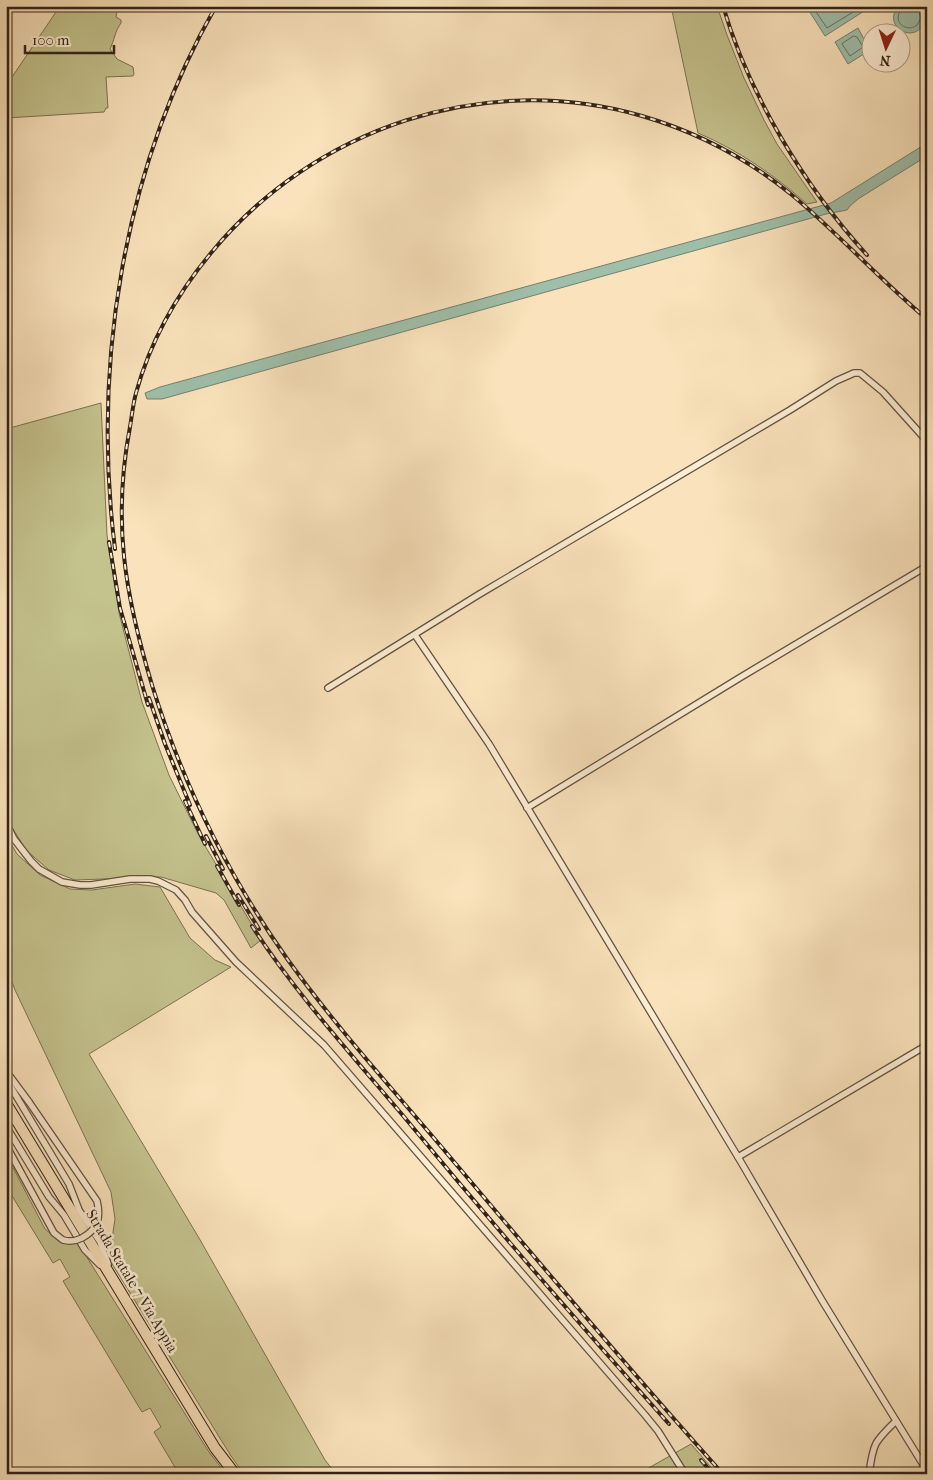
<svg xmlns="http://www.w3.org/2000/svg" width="933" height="1480" viewBox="0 0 933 1480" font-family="'IM FELL French Canon',serif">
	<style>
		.green { fill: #c4c28d; stroke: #7a7252 }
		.water { fill: #9fbfaa; stroke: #738070 }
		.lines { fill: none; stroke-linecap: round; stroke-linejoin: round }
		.shore { stroke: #687061; stroke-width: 1 }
		.minor-casing { stroke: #635241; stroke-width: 8 }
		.primary-casing { stroke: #312218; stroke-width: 12 }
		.minor { stroke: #fcedd3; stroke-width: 5.5 }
		.primary { stroke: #fae3bc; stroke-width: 10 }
		.rail-casing { stroke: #312218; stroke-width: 4 }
		.rail { stroke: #fcedd3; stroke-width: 2; stroke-dasharray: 5.5; stroke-linecap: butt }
		.minor-bridge-casing { stroke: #635241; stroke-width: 8; stroke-linecap: butt }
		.minor-bridge { stroke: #fcedd3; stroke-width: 5.5 }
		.labels { text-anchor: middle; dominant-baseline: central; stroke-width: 5; stroke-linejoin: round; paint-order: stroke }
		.street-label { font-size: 15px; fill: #312218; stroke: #fcedd3 }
	</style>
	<rect width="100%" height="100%" fill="#fae3bc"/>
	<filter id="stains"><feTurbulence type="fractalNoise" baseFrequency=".004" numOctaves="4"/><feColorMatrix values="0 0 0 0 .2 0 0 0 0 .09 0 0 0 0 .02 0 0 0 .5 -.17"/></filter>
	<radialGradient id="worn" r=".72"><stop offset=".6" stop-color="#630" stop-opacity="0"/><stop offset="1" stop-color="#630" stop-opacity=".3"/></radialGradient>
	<g class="green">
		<path d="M60,6H130L123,11H117L116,17L121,20V23C115,31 114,41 110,49L117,59L133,67L134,74L133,76L106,77L108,108H106L104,112L6,118V86Z"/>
		<path d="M671,6H717L727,35L744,78L764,120L777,144L817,202L807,204C774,175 738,150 698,133Z"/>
		<path d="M101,403L107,535L119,613L142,702L169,775L198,834L261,940L251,948L224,900L216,893L161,877L75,880L49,870L27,851L11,826L6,812V429Z"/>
		<path d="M6,835L17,854L40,875L70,889L92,890L135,884L160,887L190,938L215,960L231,967L89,1054L199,1238L325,1460L336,1474H244L231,1456L109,1259L115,1219L111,1192L15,990L6,965Z"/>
		<path d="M6,1154L45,1229L62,1243H78L209,1452L226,1474H179L154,1432L161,1427L150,1408L142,1412L63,1281L70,1277L60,1259L53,1263L6,1186Z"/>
		<path d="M691,1444L717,1474H638Z"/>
	</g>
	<g class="water">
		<path d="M806,6H872L825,36Z"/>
		<path d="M898,6H921C924,11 926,16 924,21C918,45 881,29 898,6Z"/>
		<path d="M858,28L870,50L848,64L835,42Z"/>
		<path d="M927,143V156L858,199L850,206L847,210L826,214L162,399H147L145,393L160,387L831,203Z"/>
	</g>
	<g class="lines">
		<g class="shore">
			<path d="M812,6L827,28L863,6"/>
			<path d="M901,6C901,10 898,14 898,18C899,27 910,31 917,25C918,23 920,20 921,18L917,6"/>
			<path d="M854,36L857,37L863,47L850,56L842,44Z"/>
		</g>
		<defs>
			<g id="minor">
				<path d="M415,635L489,744L738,1157L823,1302L927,1471"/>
				<path d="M328,688L478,595L790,410L836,381L854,373H860L883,392L927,441"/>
				<path d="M527,808L741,677L927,566"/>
				<path d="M6,823L14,839L31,861L39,869L62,882L80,885H91L130,879H150L158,881L176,890L185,900L192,912L236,962L324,1045L645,1415L658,1431L685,1474"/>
				<path d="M6,1071L29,1102"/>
				<path d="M6,1079L69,1184L79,1210L100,1242L108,1264"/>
				<path d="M6,1126L49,1197L64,1215L85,1250L100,1265"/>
				<path d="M738,1157L927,1045"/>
				<path d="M869,1474C873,1444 874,1442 896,1421"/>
			</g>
			<path id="primary" d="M6,1103L215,1448L235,1474"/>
		</defs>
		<use href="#minor" class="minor-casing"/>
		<use href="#primary" class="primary-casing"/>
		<use href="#minor" class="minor"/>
		<use href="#primary" class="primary"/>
		<defs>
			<g id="rail">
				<path d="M723,6C749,95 805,187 867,255"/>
				<path d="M109,542L120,608L148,705"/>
				<path d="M115,549C92,364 123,169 216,6"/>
				<path d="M149,698L165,744L190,805"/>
				<path d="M185,801L205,844"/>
				<path d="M206,836L223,869"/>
				<path d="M217,866L239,905"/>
				<path d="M238,895L259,929"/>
				<path d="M252,926C297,995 352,1055 405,1118C491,1222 579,1324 669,1424"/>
				<path d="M701,1460L713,1474"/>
				<path d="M723,1474C631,1372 543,1267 455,1163C399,1096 339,1031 288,960C229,877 182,782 152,685C125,595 112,521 130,427C132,415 133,404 136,393C150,342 177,294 211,253C314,128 484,70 642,116C697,132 748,159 792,195C839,234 880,280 927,319"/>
			</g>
		</defs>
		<use href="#rail" class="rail-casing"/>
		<use href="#rail" class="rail"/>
		<defs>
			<path id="minor-bridge" d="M6,1145L54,1233C57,1235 60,1238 63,1240C70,1242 76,1241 82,1238C98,1229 101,1218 97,1201L29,1102"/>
		</defs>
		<use href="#minor-bridge" class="minor-bridge-casing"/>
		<use href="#minor-bridge" class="minor-bridge"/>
	</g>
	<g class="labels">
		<g class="street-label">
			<text transform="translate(132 1281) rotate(59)">Strada Statale 7 Via Appia</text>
		</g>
	</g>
	<rect width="933" height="1480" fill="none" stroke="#fae3bc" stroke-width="25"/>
	<rect x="8" y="8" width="918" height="1465" fill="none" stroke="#312218" stroke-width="2.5"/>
	<rect x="12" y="12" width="908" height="1455" fill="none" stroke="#312218"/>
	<g transform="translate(886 48) rotate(184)"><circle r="24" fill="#fcedd3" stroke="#ab9c88"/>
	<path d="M0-4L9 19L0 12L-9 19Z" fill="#8f2418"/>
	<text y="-8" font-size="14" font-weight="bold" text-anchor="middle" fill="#312218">N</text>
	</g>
	<path d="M25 45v8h89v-8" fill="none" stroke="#312218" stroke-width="2.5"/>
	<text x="32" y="45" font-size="15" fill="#312218" stroke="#fcedd3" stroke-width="4" paint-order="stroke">100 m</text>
	<rect width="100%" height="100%" filter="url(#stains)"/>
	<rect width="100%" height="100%" fill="url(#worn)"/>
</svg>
